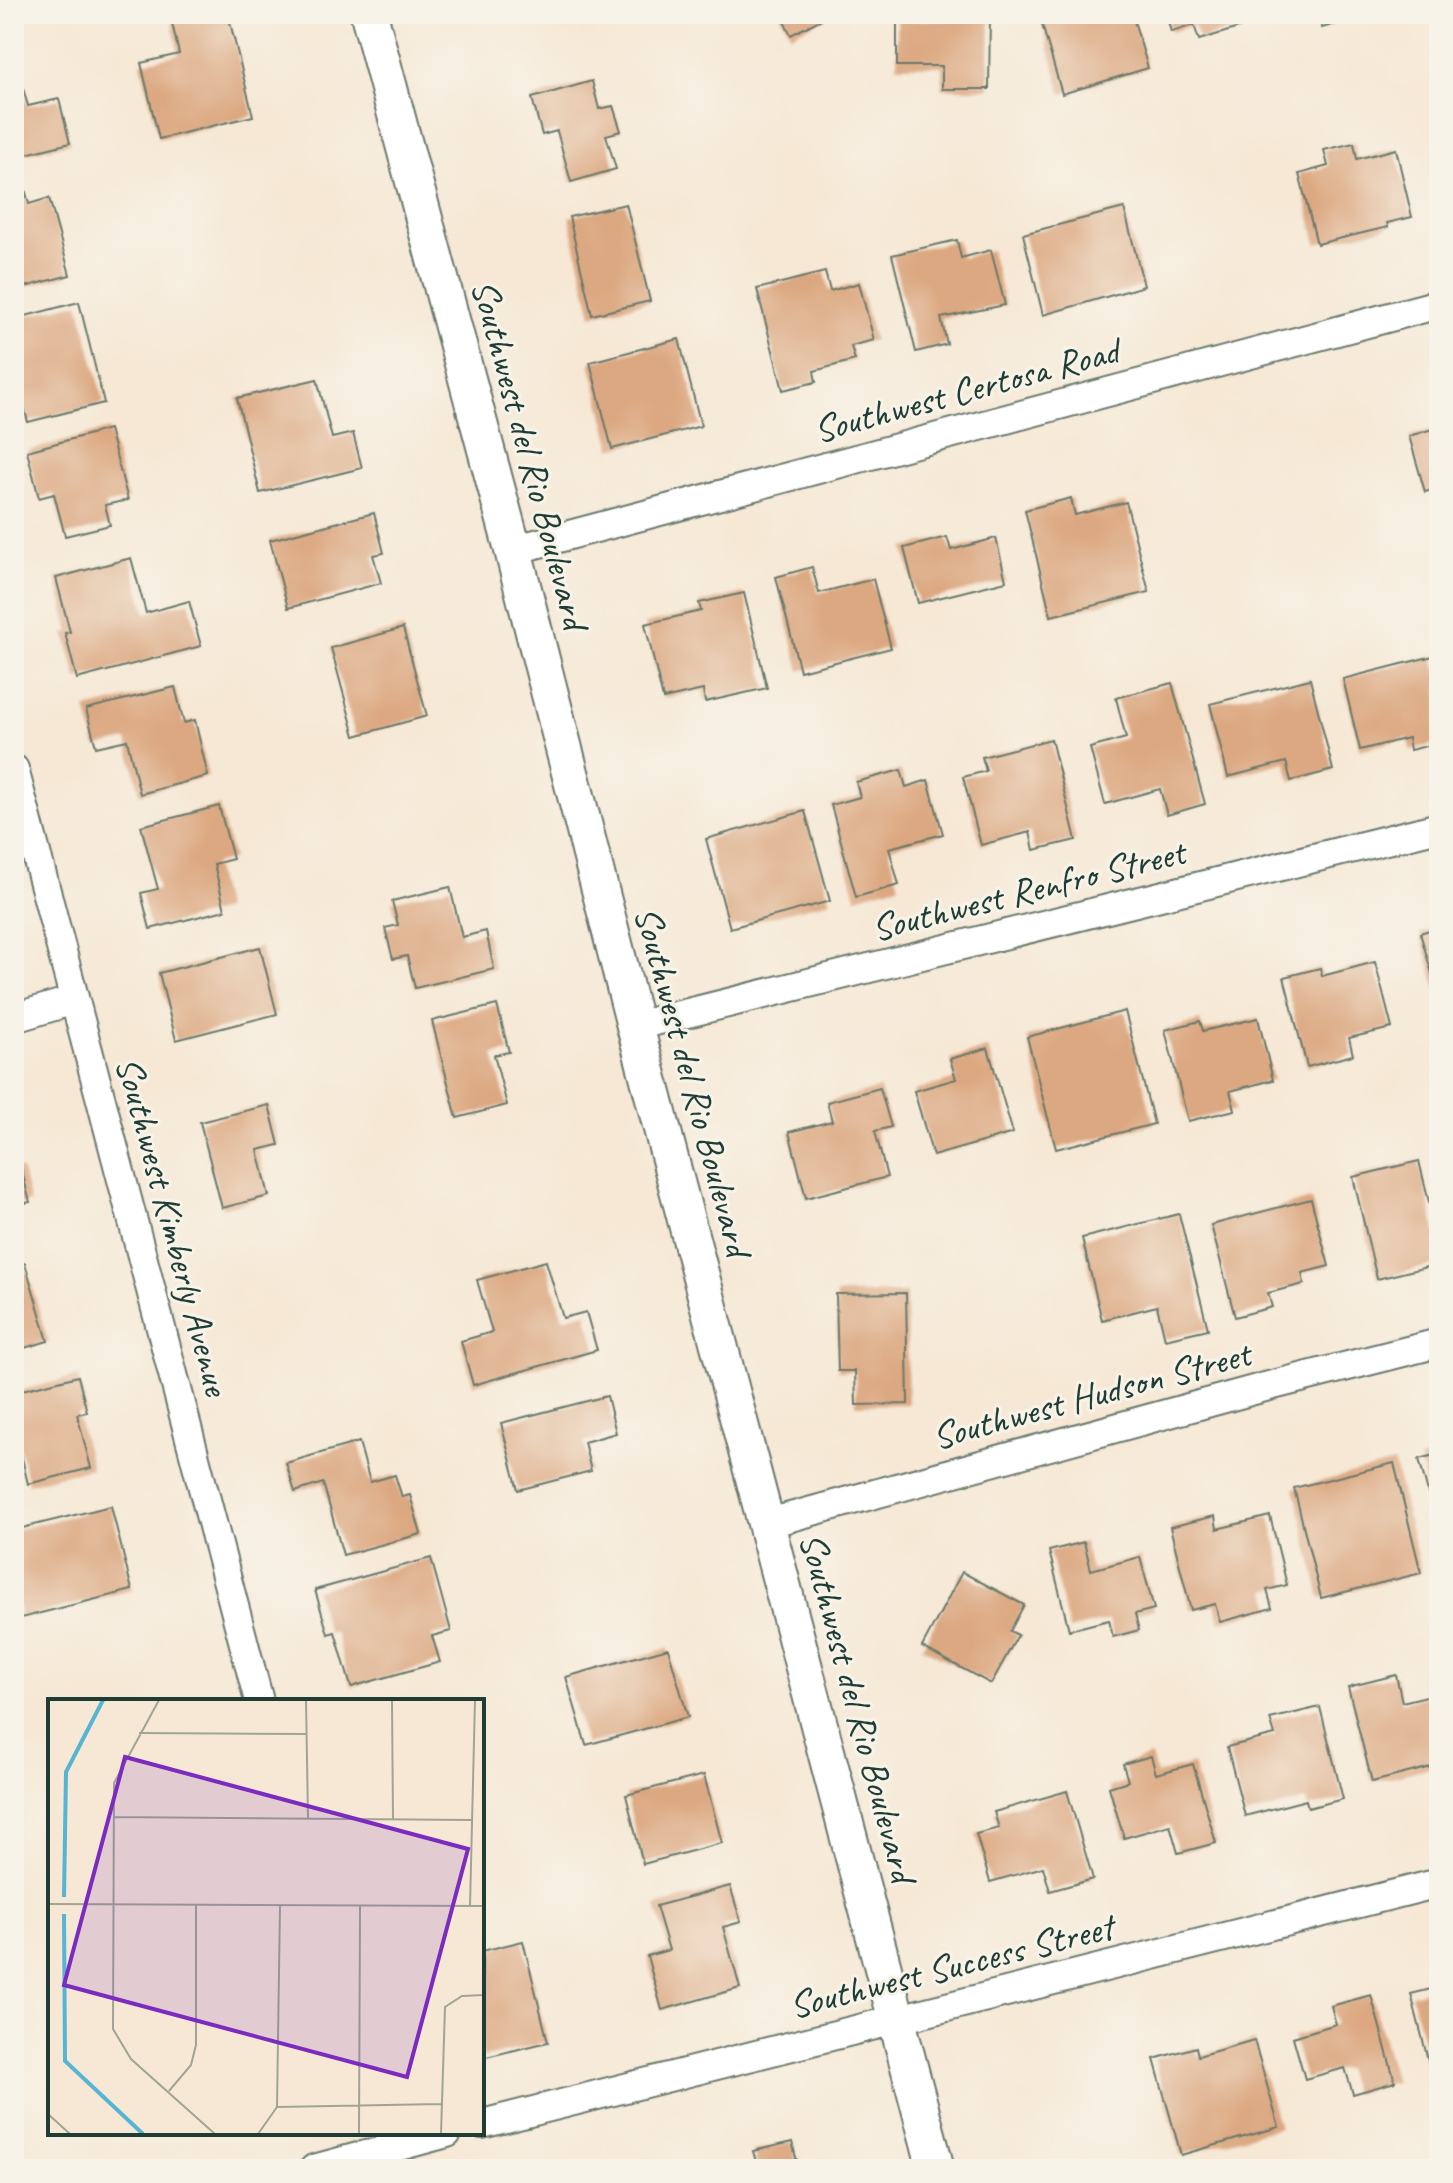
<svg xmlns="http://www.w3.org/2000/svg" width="1453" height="2183" viewBox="0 0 1453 2183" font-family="Caveat,sans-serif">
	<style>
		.building { fill: #dca881 }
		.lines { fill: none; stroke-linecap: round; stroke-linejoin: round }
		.minor-casing { stroke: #6a796c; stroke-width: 32 }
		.tertiary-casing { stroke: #6a796c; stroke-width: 40 }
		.minor { stroke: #fff; stroke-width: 28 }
		.tertiary { stroke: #fff; stroke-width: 36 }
		.labels { text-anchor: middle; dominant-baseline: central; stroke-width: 6; stroke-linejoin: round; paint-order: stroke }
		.street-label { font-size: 38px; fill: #1f3d34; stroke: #f7f3e8 }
		.inset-river { fill: none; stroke: #55b5d3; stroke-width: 4 }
		.inset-road { fill: none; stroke: #a0a495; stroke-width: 2 }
		.view { fill: #7b2cbf; fill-opacity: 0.15; stroke: #7b2cbf; stroke-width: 4 }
		.inset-edge { fill: none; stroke: #1f3d34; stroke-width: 4 }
	</style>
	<rect width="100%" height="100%" fill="#f7f3e8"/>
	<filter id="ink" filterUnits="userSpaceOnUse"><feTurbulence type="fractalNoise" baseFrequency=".0125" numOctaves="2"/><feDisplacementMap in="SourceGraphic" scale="16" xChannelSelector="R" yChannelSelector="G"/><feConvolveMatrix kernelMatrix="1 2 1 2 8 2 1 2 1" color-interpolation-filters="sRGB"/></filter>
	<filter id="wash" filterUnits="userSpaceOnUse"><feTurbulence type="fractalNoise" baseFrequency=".006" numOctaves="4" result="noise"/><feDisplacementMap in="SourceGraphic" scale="32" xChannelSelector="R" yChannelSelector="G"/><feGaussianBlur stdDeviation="1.8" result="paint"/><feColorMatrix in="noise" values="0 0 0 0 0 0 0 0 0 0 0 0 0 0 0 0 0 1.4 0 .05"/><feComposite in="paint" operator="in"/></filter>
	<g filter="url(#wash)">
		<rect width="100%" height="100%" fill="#f6e8d5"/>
		<g id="blocks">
			<g class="building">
				<path d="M208,14H228L253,116L159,139L141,63L179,54L172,23Z"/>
				<path d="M780,14H831L791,35Z"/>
				<path d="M949,14H990L989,89H942V66H897V20H949Z"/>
				<path d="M1039,14H1132L1148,68L1062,94Z"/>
				<path d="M1166,14H1267L1268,19L1199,40L1194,25L1171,32Z"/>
				<path d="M1318,14H1366V15L1322,28Z"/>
				<path d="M14,57L28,106L59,99L70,143L14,157Z"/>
				<path d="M592,81L599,109L613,106L621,131L606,135L616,169L571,182L557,131L542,135L532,98Z"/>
				<path d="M1354,143L1357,159L1396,149L1412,217L1387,223L1388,227L1317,244L1299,174L1328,166L1324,150Z"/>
				<path d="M23,182L29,204L49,198L70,275L14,290V184Z"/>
				<path d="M626,204L650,301L592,315L569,217Z"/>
				<path d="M1124,208L1144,286L1043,315L1023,234Z"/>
				<path d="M957,240L961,258L991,250L1005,305L941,318L947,344L916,352L892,255Z"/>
				<path d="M825,272L830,291L859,283L874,340L851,346L855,360L814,371L816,382L783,390L757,289Z"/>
				<path d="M79,302L104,403L28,422L16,378L14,379V319Z"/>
				<path d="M679,339L701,426L612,449L590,362Z"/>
				<path d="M317,379L332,438L353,433L362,468L260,493L237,398Z"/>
				<path d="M1439,427V488L1425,492L1409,436Z"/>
				<path d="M109,429L128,500L105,505L110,525L65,536L54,494L39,498L27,451Z"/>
				<path d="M1071,498L1075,515L1126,502L1149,592L1051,616L1025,510Z"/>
				<path d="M374,513L384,553L373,555L381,583L288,608L270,540Z"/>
				<path d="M947,537L951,550L996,538L1006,581L918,603L904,548Z"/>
				<path d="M131,558L146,613L189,601L201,646L77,679L65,633L70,632L56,578Z"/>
				<path d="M812,567L819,593L873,579L891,648L800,671L776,577Z"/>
				<path d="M744,593L767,688L705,702L703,690L663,699L645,624L701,611L699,603Z"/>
				<path d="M403,628L427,716L355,736L331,648Z"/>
				<path d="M1433,656L1439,679V743L1410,750L1408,738L1360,750L1343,679Z"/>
				<path d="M1310,679L1333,770L1291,781L1286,762L1228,777L1210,704Z"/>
				<path d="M1172,683L1205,804L1167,815L1160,789L1105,804L1090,748L1126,738L1116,698Z"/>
				<path d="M175,687L184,723L195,720L208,776L140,794L127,740L96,747L86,709Z"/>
				<path d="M1051,739L1076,840L1034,850L1030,832L981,845L963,777L986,771L982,757Z"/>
				<path d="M901,770L906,787L928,780L943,834L889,848L899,885L856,897L831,805L860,797L856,782Z"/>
				<path d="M219,806L233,859L214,864L225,910L150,929L141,893L158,889L141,826Z"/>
				<path d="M805,811L830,901L730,928L706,839Z"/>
				<path d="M450,887L462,937L486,931L494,969L415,988L407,956L393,959L385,928L398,925L392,901Z"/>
				<path d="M1439,927V994H1438L1420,933Z"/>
				<path d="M260,947L277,1014L176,1040L159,973Z"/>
				<path d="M1375,962L1392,1028L1349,1038L1353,1055L1307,1067L1284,977L1320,968L1322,976Z"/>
				<path d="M497,1005L509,1052L494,1055L507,1105L457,1118L432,1021Z"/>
				<path d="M1125,1011L1154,1124L1056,1149L1027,1037Z"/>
				<path d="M1258,1018L1273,1080L1230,1091L1235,1110L1188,1121L1165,1030L1200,1021L1203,1031Z"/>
				<path d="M988,1048L1013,1133L933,1156L914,1091L956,1079L950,1059Z"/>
				<path d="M880,1088L891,1127L875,1131L887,1177L806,1198L789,1132L832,1121L827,1102Z"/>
				<path d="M269,1105L279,1145L258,1150L269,1196L222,1208L200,1122Z"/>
				<path d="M1419,1161L1439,1243V1264L1377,1279L1353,1177Z"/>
				<path d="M21,1168L30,1202L14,1206V1170Z"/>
				<path d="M1311,1199L1329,1266L1302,1273L1304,1284L1268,1293L1272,1307L1235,1317L1211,1225Z"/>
				<path d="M1179,1214L1208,1329L1165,1339L1157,1306L1102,1320L1082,1238Z"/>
				<path d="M546,1261L563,1318L586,1312L597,1350L473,1385L461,1341L492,1332L477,1280Z"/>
				<path d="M25,1263L48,1341L14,1351V1266Z"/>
				<path d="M906,1293L908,1404L856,1405L855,1371H838L836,1294Z"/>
				<path d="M78,1376L87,1412L77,1414L91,1468L28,1484L18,1441L14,1442V1392Z"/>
				<path d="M607,1396L616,1433L584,1442L591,1471L518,1490L501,1423Z"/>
				<path d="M359,1442L370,1482L395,1475L402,1497L410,1495L421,1534L343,1555L323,1483L295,1492L286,1463Z"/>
				<path d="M1439,1454V1530H1438L1419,1459Z"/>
				<path d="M1394,1463L1421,1573L1321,1598L1294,1488Z"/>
				<path d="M111,1506L132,1590L21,1618L14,1589V1530Z"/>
				<path d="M1215,1516L1217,1529L1270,1516L1287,1585L1267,1590L1272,1608L1220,1622L1215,1604L1191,1610L1170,1527Z"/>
				<path d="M1084,1542L1091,1570L1140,1557L1154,1609L1135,1614L1139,1630L1113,1637L1109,1620L1069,1630L1049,1551Z"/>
				<path d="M431,1558L451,1631L432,1636L440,1662L351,1687L335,1632L328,1634L315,1590Z"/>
				<path d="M962,1572L1024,1605L1010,1631L1018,1635L991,1684L922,1647Z"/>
				<path d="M668,1648L688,1717L586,1745L566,1677Z"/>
				<path d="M1396,1675L1402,1702L1439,1693V1765L1372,1782L1348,1687Z"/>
				<path d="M1320,1707L1343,1799L1308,1808L1306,1800L1245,1816L1227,1747L1275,1735L1270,1719Z"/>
				<path d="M1151,1756L1156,1774L1193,1764L1216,1843L1178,1853L1170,1825L1124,1838L1109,1787L1128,1781L1123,1764Z"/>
				<path d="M704,1775L722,1843L643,1864L626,1795Z"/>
				<path d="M1067,1791L1093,1879L1050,1891L1043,1867L990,1882L976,1834L999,1828L994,1812Z"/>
				<path d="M730,1886L741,1922L723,1927L740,1988L662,2010L647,1956L669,1950L656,1906Z"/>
				<path d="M523,1941L548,2042L482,2058V1951Z"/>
				<path d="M1439,1987V2091H1436L1411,1994Z"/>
				<path d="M1371,1995L1395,2082L1353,2094L1345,2068L1305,2079L1293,2037L1336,2024L1331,2006Z"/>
				<path d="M1254,2040L1279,2127L1181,2155L1154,2059L1196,2047L1198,2056Z"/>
				<path d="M792,2142L799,2169H758L753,2151Z"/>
			</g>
		</g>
	</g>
	<g filter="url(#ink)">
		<use href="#blocks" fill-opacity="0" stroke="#6a796c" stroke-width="2"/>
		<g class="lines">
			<defs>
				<g id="minor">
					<path d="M513,550L1439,304"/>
					<path d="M14,769L259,1701"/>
					<path d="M14,1018L74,1000"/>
					<path d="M635,1026L1439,827"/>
					<path d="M765,1524L1261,1388L1439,1343"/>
					<path d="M482,2124L1439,1883"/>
					<path d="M314,2169L447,2133"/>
				</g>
				<path id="tertiary" d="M369,14L513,550L635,1026L936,2169"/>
			</defs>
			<use href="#minor" class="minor-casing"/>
			<use href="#tertiary" class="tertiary-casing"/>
			<use href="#minor" class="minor"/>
			<use href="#tertiary" class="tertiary"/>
		</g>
	</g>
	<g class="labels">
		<g class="street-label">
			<text transform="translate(966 390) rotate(-15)">Southwest Certosa Road</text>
			<text transform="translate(530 454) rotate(75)">Southwest del Rio Boulevard</text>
			<text transform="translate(1028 890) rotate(-14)">Southwest Renfro Street</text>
			<text transform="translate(693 1081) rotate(75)">Southwest del Rio Boulevard</text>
			<text transform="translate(173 1226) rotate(75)">Southwest Kimberly Avenue</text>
			<text transform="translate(1091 1395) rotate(-15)">Southwest Hudson Street</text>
			<text transform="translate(858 1707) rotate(75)">Southwest del Rio Boulevard</text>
			<text transform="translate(951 1966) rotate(-14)">Southwest Success Street</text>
		</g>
	</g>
	<g transform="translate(48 1699)">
		<rect width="436" height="436" fill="#f6e8d5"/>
		<path class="inset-river" d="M16,198L18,73L55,1M16,215L17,362L95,435"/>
		<path class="inset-road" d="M111,1L66,84L65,330L83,360L167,435M258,1L260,119M344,1L345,120M91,34L258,35M66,118L424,121M0,205L436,207M422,207L427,1M121,392L143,366L148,346V206M229,408L393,405M0,415L22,435M210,435L229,408L232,206M311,435L312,207M393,435L397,308L414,297L436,296"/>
		<path class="view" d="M77,58L420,150L359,378L16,286Z"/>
		<rect width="436" height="436" class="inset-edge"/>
	</g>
	<rect width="1453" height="2183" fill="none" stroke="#f7f3e8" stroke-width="48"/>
</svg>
